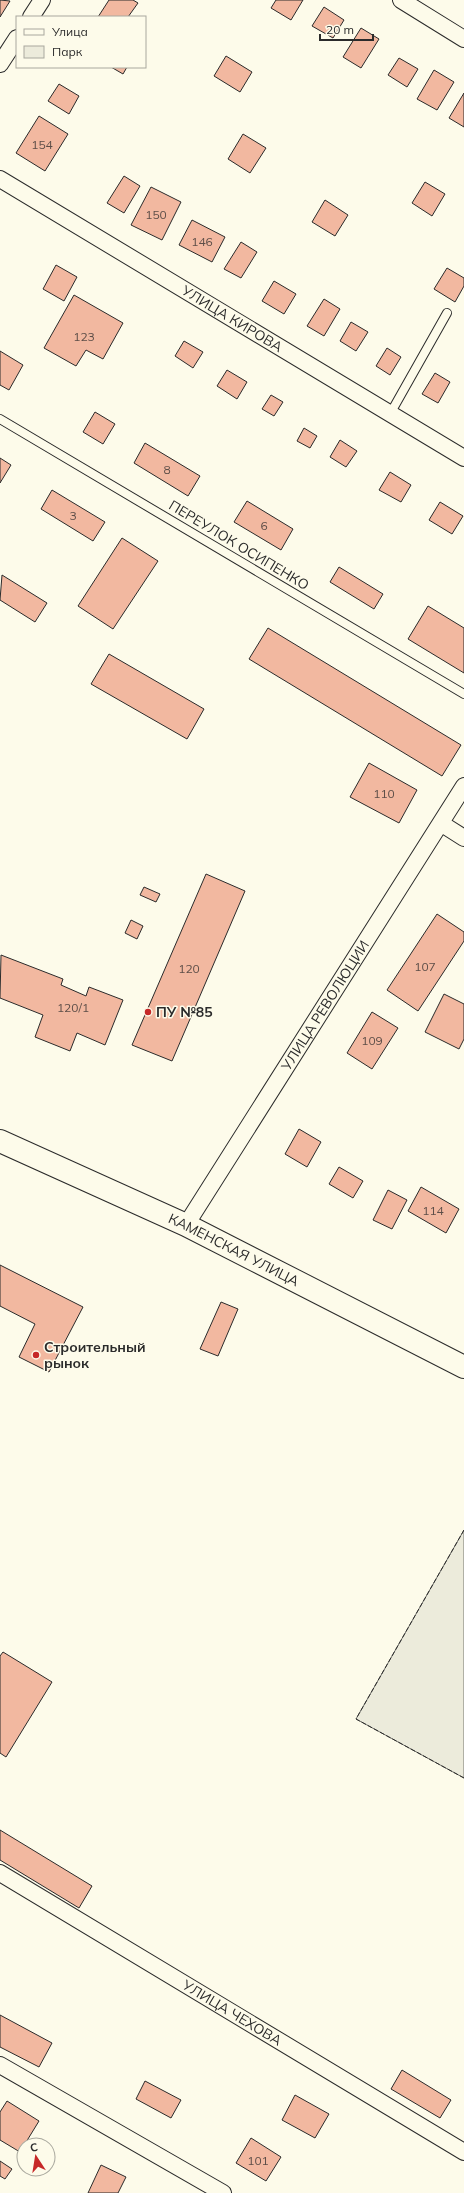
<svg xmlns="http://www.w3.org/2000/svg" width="464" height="2193" viewBox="0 0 464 2193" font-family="Mulish,sans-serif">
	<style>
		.green { fill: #ecebdb; stroke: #74746e }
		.building { fill: #f2b8a0; stroke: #2b2b2b }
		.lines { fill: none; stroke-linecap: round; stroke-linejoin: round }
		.service-casing { stroke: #2b2b2b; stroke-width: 10 }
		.minor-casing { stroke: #2b2b2b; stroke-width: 18 }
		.primary-casing { stroke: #2b2b2b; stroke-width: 24 }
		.service { stroke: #fdfbea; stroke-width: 8 }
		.minor { stroke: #fdfbea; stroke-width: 16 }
		.primary { stroke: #fdfbea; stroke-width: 22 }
		.fence { stroke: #2b2b2b; stroke-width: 1; stroke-dasharray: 5 2; stroke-linecap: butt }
		.poi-dot { fill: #c62828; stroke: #fdfbea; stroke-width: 1.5 }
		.labels { text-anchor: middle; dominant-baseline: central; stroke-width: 3; stroke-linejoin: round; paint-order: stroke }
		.number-label { font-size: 12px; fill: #5d4e48 }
		.street-label { font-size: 14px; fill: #2b2b2b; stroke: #fdfbea }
		.poi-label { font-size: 14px; font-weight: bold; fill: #2b2b2b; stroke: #fdfbea; text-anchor: start }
	</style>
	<rect width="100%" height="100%" fill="#fdfbea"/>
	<path class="green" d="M464,1530V1778L356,1719Z"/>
	<g class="building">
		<path d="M0,0L10,1L0,17Z"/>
		<path d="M109,0H133L138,3L128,17H98Z"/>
		<path d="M276,0H303L291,20L271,8Z"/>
		<path d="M324,7L344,20L333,38L312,26Z"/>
		<path d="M361,28L379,39L361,68L343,57Z"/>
		<path d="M226,56L252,72L240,92L214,76Z"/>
		<path d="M399,58L418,69L407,87L388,75Z"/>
		<path d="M111,67H127L123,74Z"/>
		<path d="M434,70L454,82L437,110L417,99Z"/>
		<path d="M59,84L79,96L69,114L48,101Z"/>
		<path d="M464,93V127L449,118Z"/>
		<path d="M39,116L68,134L45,171L16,153Z"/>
		<path d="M243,134L266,148L250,173L228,159Z"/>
		<path d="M124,176L140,186L124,213L107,203Z"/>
		<path d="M425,182L445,194L432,216L412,203Z"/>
		<path d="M151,187L181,202L162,240L131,225Z"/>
		<path d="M325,200L348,215L335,236L312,222Z"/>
		<path d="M192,220L225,237L212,262L179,245Z"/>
		<path d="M241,242L257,252L241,278L224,269Z"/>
		<path d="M56,265L77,277L64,301L43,289Z"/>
		<path d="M447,268L464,278V286L455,302L434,289Z"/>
		<path d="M274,281L296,294L284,314L262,301Z"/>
		<path d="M74,295L123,323L103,359L86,350L76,366L44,348Z"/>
		<path d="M324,299L340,309L324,336L307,326Z"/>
		<path d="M351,322L368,332L356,351L340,341Z"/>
		<path d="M184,341L203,352L193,368L175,356Z"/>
		<path d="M387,348L401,357L390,375L376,366Z"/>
		<path d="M0,351L23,365L9,390L0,385Z"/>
		<path d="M227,370L247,382L237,399L217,386Z"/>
		<path d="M435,373L450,382L438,403L422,394Z"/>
		<path d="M271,395L283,402L274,416L262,409Z"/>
		<path d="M95,412L115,424L103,444L83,432Z"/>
		<path d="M304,428L317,436L310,448L297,441Z"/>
		<path d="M340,440L357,451L346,467L330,457Z"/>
		<path d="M145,443L200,476L188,496L134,463Z"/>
		<path d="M0,458L11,465L0,483Z"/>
		<path d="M390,472L411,485L401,502L379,490Z"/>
		<path d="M52,490L105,522L93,541L41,509Z"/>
		<path d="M247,501L293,529L281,550L234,522Z"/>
		<path d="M440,502L463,516L452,534L429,520Z"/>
		<path d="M122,538L158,561L113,629L78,606Z"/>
		<path d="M339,567L383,594L374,609L330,582Z"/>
		<path d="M2,575L47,603L35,622L0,600Z"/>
		<path d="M428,606L464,628V673L408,639Z"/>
		<path d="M268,628L461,745L442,776L249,659Z"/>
		<path d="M109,654L204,709L187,739L91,684Z"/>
		<path d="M369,763L417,790L399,823L350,797Z"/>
		<path d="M206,874L245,891L172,1061L132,1045Z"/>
		<path d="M144,887L160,894L156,902L140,895Z"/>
		<path d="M437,914L464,932V941L418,1011L387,990Z"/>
		<path d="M131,920L143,926L137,939L125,933Z"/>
		<path d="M1,955L63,979L61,985L86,996L89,987L123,1000L105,1045L77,1033L70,1051L35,1037L43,1015L0,998Z"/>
		<path d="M444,994L464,1004V1039L459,1049L425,1032Z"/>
		<path d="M372,1012L398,1028L372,1069L347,1053Z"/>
		<path d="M299,1129L321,1142L307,1167L285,1154Z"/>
		<path d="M339,1167L363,1181L353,1198L329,1184Z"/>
		<path d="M421,1187L459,1209L446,1233L408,1211Z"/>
		<path d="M388,1190L407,1200L392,1229L373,1220Z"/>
		<path d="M0,1265L83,1307L49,1372L19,1357L35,1324L0,1306Z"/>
		<path d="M221,1302L238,1309L218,1356L200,1349Z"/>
		<path d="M3,1652L52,1682L6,1757L0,1753V1656Z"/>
		<path d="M0,1830L92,1886L79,1908L0,1860Z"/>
		<path d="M0,2015L52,2043L39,2067L0,2047Z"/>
		<path d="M402,2070L451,2100L440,2118L391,2089Z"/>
		<path d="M145,2081L181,2100L171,2118L136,2099Z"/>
		<path d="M295,2095L329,2114L315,2138L282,2120Z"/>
		<path d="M7,2101L39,2121L20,2152L0,2140V2112Z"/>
		<path d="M251,2138L281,2157L266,2181L236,2163Z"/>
		<path d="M0,2161L12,2169L5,2179L0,2176Z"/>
		<path d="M101,2165L126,2177L118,2193H88Z"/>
	</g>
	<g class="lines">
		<defs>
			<g id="service">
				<path d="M390,414L447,313"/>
				<path d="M0,419L464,694"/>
			</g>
			<g id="minor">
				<path d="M401,0L464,39"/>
				<path d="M31,17L42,0"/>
				<path d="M0,64L17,38"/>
				<path id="s1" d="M0,179L464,458"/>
				<path d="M442,824L464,838"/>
				<path id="s2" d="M186,1225L464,786"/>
				<path id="s3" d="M0,1873L464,2152"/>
				<path d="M0,2065L223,2193"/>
			</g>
			<g id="primary">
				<path id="s4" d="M0,1141L186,1225L464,1367"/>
			</g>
		</defs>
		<use href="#service" class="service-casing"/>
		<use href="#minor" class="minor-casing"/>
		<use href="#primary" class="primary-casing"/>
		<use href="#service" class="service"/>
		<use href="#minor" class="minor"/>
		<use href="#primary" class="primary"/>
		<path class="fence" d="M464,1530L356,1719L464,1778"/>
	</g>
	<g class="poi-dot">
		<circle cx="148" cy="1012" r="4"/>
		<circle cx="36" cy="1355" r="4"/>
	</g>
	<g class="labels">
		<g class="number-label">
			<text x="42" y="144">154</text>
			<text x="156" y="214">150</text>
			<text x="202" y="241">146</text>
			<text x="84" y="336">123</text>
			<text x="167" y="469">8</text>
			<text x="73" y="515">3</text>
			<text x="264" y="525">6</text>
			<text x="384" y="793">110</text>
			<text x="425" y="966">107</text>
			<text x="189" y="968">120</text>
			<text x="73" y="1007">120/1</text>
			<text x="372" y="1040">109</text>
			<text x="433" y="1210">114</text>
			<text x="258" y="2160">101</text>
		</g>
		<g class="street-label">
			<text stroke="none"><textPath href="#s1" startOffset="271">УЛИЦА КИРОВА</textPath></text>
			<text transform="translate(239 545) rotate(31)">ПЕРЕУЛОК ОСИПЕНКО</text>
			<text stroke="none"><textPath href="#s2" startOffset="260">УЛИЦА РЕВОЛЮЦИИ</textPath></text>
			<text stroke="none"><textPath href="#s4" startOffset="258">КАМЕНСКАЯ УЛИЦА</textPath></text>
			<text stroke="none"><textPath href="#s3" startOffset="271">УЛИЦА ЧЕХОВА</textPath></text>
		</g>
		<g class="poi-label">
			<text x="156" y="1012">ПУ №85</text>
			<text x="44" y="1347">Строительный<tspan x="44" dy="16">рынок</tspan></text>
		</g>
	</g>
	<rect x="16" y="16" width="130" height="52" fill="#fdfbea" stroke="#a9a89e"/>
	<rect x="24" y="29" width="20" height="6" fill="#fdfbea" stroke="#a9a89e"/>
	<text x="52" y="36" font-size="12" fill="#2b2b2b">Улица</text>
	<rect x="24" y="46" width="20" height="12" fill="#ecebdb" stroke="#a9a89e"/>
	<text x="52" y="56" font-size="12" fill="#2b2b2b">Парк</text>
	<g transform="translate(36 2157) rotate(348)"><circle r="19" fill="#fdfbea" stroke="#a9a89e"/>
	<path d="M0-3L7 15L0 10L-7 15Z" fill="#c62828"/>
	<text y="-6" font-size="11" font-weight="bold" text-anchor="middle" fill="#2b2b2b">С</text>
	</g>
	<path d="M320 34v6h53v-6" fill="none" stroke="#2b2b2b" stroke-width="2"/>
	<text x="326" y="34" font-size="12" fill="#2b2b2b" stroke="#fdfbea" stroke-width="3" paint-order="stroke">20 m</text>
</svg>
